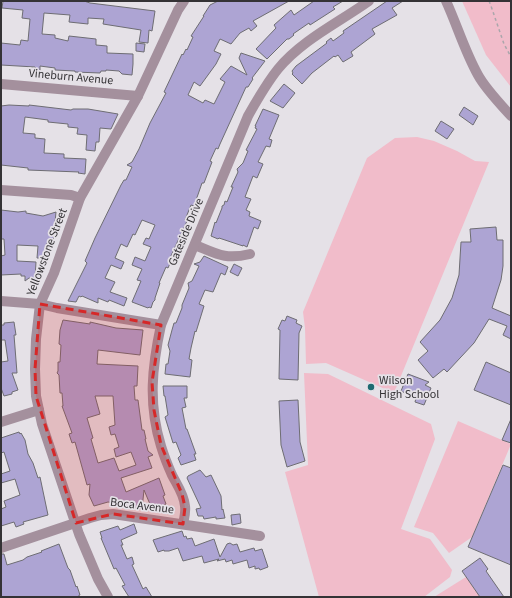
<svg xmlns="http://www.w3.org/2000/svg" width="512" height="598" viewBox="0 0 512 598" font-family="'Source Sans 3',sans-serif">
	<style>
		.green { fill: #f1bcca }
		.building { fill: #ada4d3; stroke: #6e6d73; fill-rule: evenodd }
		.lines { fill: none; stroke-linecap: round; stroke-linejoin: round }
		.path { stroke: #aaa6ab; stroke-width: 1.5; stroke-dasharray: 3 3; stroke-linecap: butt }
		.minor { stroke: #a4909d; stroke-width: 10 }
		.marked { fill: #d62828; fill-opacity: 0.2; stroke: #d62828; stroke-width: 3; stroke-dasharray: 8 5; stroke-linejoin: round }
		.poi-dot { fill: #1e6a71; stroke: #e5e1e7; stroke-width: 1.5 }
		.labels { text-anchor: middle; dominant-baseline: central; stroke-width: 3.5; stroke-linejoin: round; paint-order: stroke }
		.street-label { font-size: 12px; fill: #343235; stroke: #e5e1e7 }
		.poi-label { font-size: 12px; fill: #343235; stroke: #e5e1e7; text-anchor: start }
	</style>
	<rect width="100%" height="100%" fill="#e5e1e7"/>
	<g class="green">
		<path d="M462,1H511V87L486,55Z"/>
		<path d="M417,137L434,141L457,151L475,161L489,162L394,393L326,363L306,364L305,328L303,312L367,158L395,138Z"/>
		<path d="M304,373L328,374L431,424L435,439L401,529L430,539L452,570L450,577L424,597H319L285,472L308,465Z"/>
		<path d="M458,421L511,444L472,537L449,553L433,533L414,527Z"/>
		<path d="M466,577L480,597H434Z"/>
	</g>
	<g class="building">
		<path d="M3,1H84L90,3L155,11L152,31L149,30L148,43L139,42L141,30L103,24L104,19L88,18V24L69,22L70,15L44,13L42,34L55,35V38L68,41L69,36L96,39V45L107,46V53L133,54V64L132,75L122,74L119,71L106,70V71H101L100,73L75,72V71L55,70V68L40,66V73L35,67L1,65V43L20,45L21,40L28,41L30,19L22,18L23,10L2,8Z"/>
		<path d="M218,1H289L253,21L257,26L251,31L249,28L240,33L231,44L220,39L214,51L221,54L216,64L200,86L194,82L188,95L203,103L205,100L214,104L225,82L220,79L231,66L247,75L239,58L241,53L265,61L252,78L253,79L248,87H246L220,144L218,149L216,148L210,161L212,162L204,183H202L194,206L191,205L185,220L187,221L170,258L172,259L168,268L166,267L159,283H160L155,298V300L153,302L151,308L149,307L148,308L132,302L141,281L137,280L142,269L132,265L135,257L145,261L151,247L143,244L146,238L149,239L155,225L142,220L135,235L133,234L127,247L121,244L115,258L124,262L121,269L111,265L105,278L115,282L110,292L127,298L124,306L109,300L108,302L98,298V303L82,296L81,297L79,296L76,302L68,301L87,263L85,261L95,238L121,185L124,180H126L132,167L127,165L132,162L139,149L150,123L166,93L164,92L182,54L183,55L186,49L187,50L193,37L191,36L204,16H203L210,5Z"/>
		<path d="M314,1H343L333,7L335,9L310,25L309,23L293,34L294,35L289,39H287L267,59L256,49L276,28L274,25L291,10L294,15Z"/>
		<path d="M387,1H403L392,8L397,15L372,29L375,34L351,52L353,56L343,62L338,55L335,57L334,56L312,73L302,84L292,74L293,73L292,71L296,66L327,43L326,42L331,38L333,41L344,33L343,31Z"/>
		<path d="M136,43L145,44L144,52L136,51Z"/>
		<path d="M284,84L295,93L283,108L270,101Z"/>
		<path d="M9,105L29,106V105L71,110L73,109H88L118,114L111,129L100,128L99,142H96L95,151L86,150L87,135L77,134L78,128L68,127V124L48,122V120L25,117L23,133L35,134V138L45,139L44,153L64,154V158L86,159L85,174L78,173L79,172L28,170V168L1,165V106Z"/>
		<path d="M464,107L478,116L473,125L459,115Z"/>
		<path d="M263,109L279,115L269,139L272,140L270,147L266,146L258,162L263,164L257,178L253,176L245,197L251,199L246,210L250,212L249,216L261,221L258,229L254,227L247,247L243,245V246L219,238L218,239L211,236L215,222L216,223L222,208V206L224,205L225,201L227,202L233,187H231L238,172L237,169L243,163L248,151L246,150L257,129L255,128L256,126H255Z"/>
		<path d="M441,121L454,129L447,139L435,131Z"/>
		<path d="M1,210L18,212L26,211V213L43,216L56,212L53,244L47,243L46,258H37L38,246L17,245V261L36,262L35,279L29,278L25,281V276H21V274L1,275V256L5,255L4,239H1Z"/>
		<path d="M496,227L497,240H503V266L501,280L492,308L511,316V339L503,335L507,326L489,319L474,343L447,372L444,369L433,378L418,360L428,351L420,342L440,320L452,298L459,275L461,242H471L470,229Z"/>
		<path d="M204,256L228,267L225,275L221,273L213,292L205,290L199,304L204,306L196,332L195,331L191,348L189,359L192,360L190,377L165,374L166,364H168L170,351L168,345L172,330L174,323H176L182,308V305L189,288L188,283L192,281L199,266L194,264L200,262Z"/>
		<path d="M234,264L242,268L238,276L230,272Z"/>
		<path d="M287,316L297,320L296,323L302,326L299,333L298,380L279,379L280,330L278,329L282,320L285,321Z"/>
		<path d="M63,320L90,324V322L116,328L143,330L140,355L98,350L97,364L138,366L137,386H134L135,400H138L142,430H144L146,439H145L148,451L153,455L148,457L152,468L121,478L126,492L159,478L165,495L163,496L166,504L164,505L155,509V508L152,509L144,490L142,509L116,505V503L108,502L94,506L89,495L90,484L87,485L75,442L72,443L69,434L72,433L62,406H63L62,393H60L59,375L57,373L58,371V362H60L61,345L59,344L60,330ZM95,396H113L115,425L109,427L111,435L115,434L119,447L114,449L116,457L131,452L136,465L119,471L114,458L98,463L91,439L93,438L87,418L100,414Z"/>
		<path d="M14,322L16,335H14L17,373H12L18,390L12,392V394L4,396L1,388V362L8,361L5,340H1V325H4V323Z"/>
		<path d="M486,362L511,373V405L474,390Z"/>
		<path d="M408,374L429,382L425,385L431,388L424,405L415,402L416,398L401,391Z"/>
		<path d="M163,386H187V398H184L186,407L182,408L186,429H187L196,454H194L196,460L181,465L178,458L181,455L176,442L173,443L165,417L168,415L165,396H164Z"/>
		<path d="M298,400L300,442L305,461L287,467L281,445L279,401Z"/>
		<path d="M511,419V443L502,440Z"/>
		<path d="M19,432L20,434L21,433L25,440L28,454L33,463L38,478L40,477L48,515L23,522L24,524L16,527L14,522L1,526V509L6,507L4,501L20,495L15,479L1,483V474L10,471L4,452L1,453V438Z"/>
		<path d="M503,465L511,468V565L468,547Z"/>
		<path d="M200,470L206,477L211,475L221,496L222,510L223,509L225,518L216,519V517L204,519L203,516H198L196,509L201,508L187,478L188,476Z"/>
		<path d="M240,514L241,523L232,525L231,515Z"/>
		<path d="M134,524L137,533L121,540L123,545H121L127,559L132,557L134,564L132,565L143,589L146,587L152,597H129L122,586L125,585L116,568L114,569L101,538H102L100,532L118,526L120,530Z"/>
		<path d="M182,531L184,537L186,536L187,539L192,538L195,546L214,539L220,557L227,544L230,543L233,545L237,544L240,552L254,548L255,551L262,549L268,567L260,570L259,568L255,569V566L249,568L247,560L233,564L232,560L226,562L225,559L217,561L219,559L204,563L202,556L183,561L178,548L169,551H164V550L158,552L153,540Z"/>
		<path d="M59,544L68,568L70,570L76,587L77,586L80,595H79V597H1V554H4L7,565L23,560L27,557L42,552L41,551Z"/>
		<path d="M480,558L488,569L486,571L504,597H480L462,571Z"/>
	</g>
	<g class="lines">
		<path class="path" d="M489,1L491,6L504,44L511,57"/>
		<g class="minor">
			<path d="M446,1C457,25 465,52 478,75C485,88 501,105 511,116"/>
			<path d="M1,84L138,96"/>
			<path d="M1,190L71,195L80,198"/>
			<path d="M195,245C217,254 225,260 250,254"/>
			<path d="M1,301L40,304L57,308L161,325"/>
			<path d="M1,422L39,410"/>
			<path d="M183,524C184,519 186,512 185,506C184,494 177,485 172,475C168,466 164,456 161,446C148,404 152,367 161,325L248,116C257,100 266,84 278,69C302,40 338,23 369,1"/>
			<path d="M1,548L90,518L101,515L113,514L260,536"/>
			<path d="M108,597L98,579L79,534L42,424L36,396L35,369L36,339L40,304L54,273L80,198L138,96L178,10L184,1"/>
		</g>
	</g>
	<path class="marked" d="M40,304L161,325L152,382L154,410L161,445L182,494L185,507L183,524L113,514L76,523L36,396L35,369Z"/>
	<circle class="poi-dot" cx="371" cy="387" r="4"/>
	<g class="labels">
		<g class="street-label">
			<text transform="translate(71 77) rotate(5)">Vineburn Avenue</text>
			<text transform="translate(186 232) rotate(-67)">Gateside Drive</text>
			<text transform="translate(47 252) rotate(-69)">Yellowstone Street</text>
			<text transform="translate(142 506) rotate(7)">Boca Avenue</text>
		</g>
		<g class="poi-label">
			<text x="379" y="380">Wilson<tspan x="379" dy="14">High School</tspan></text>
		</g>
	</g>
	<rect width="512" height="598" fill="none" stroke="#343235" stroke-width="4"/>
</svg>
